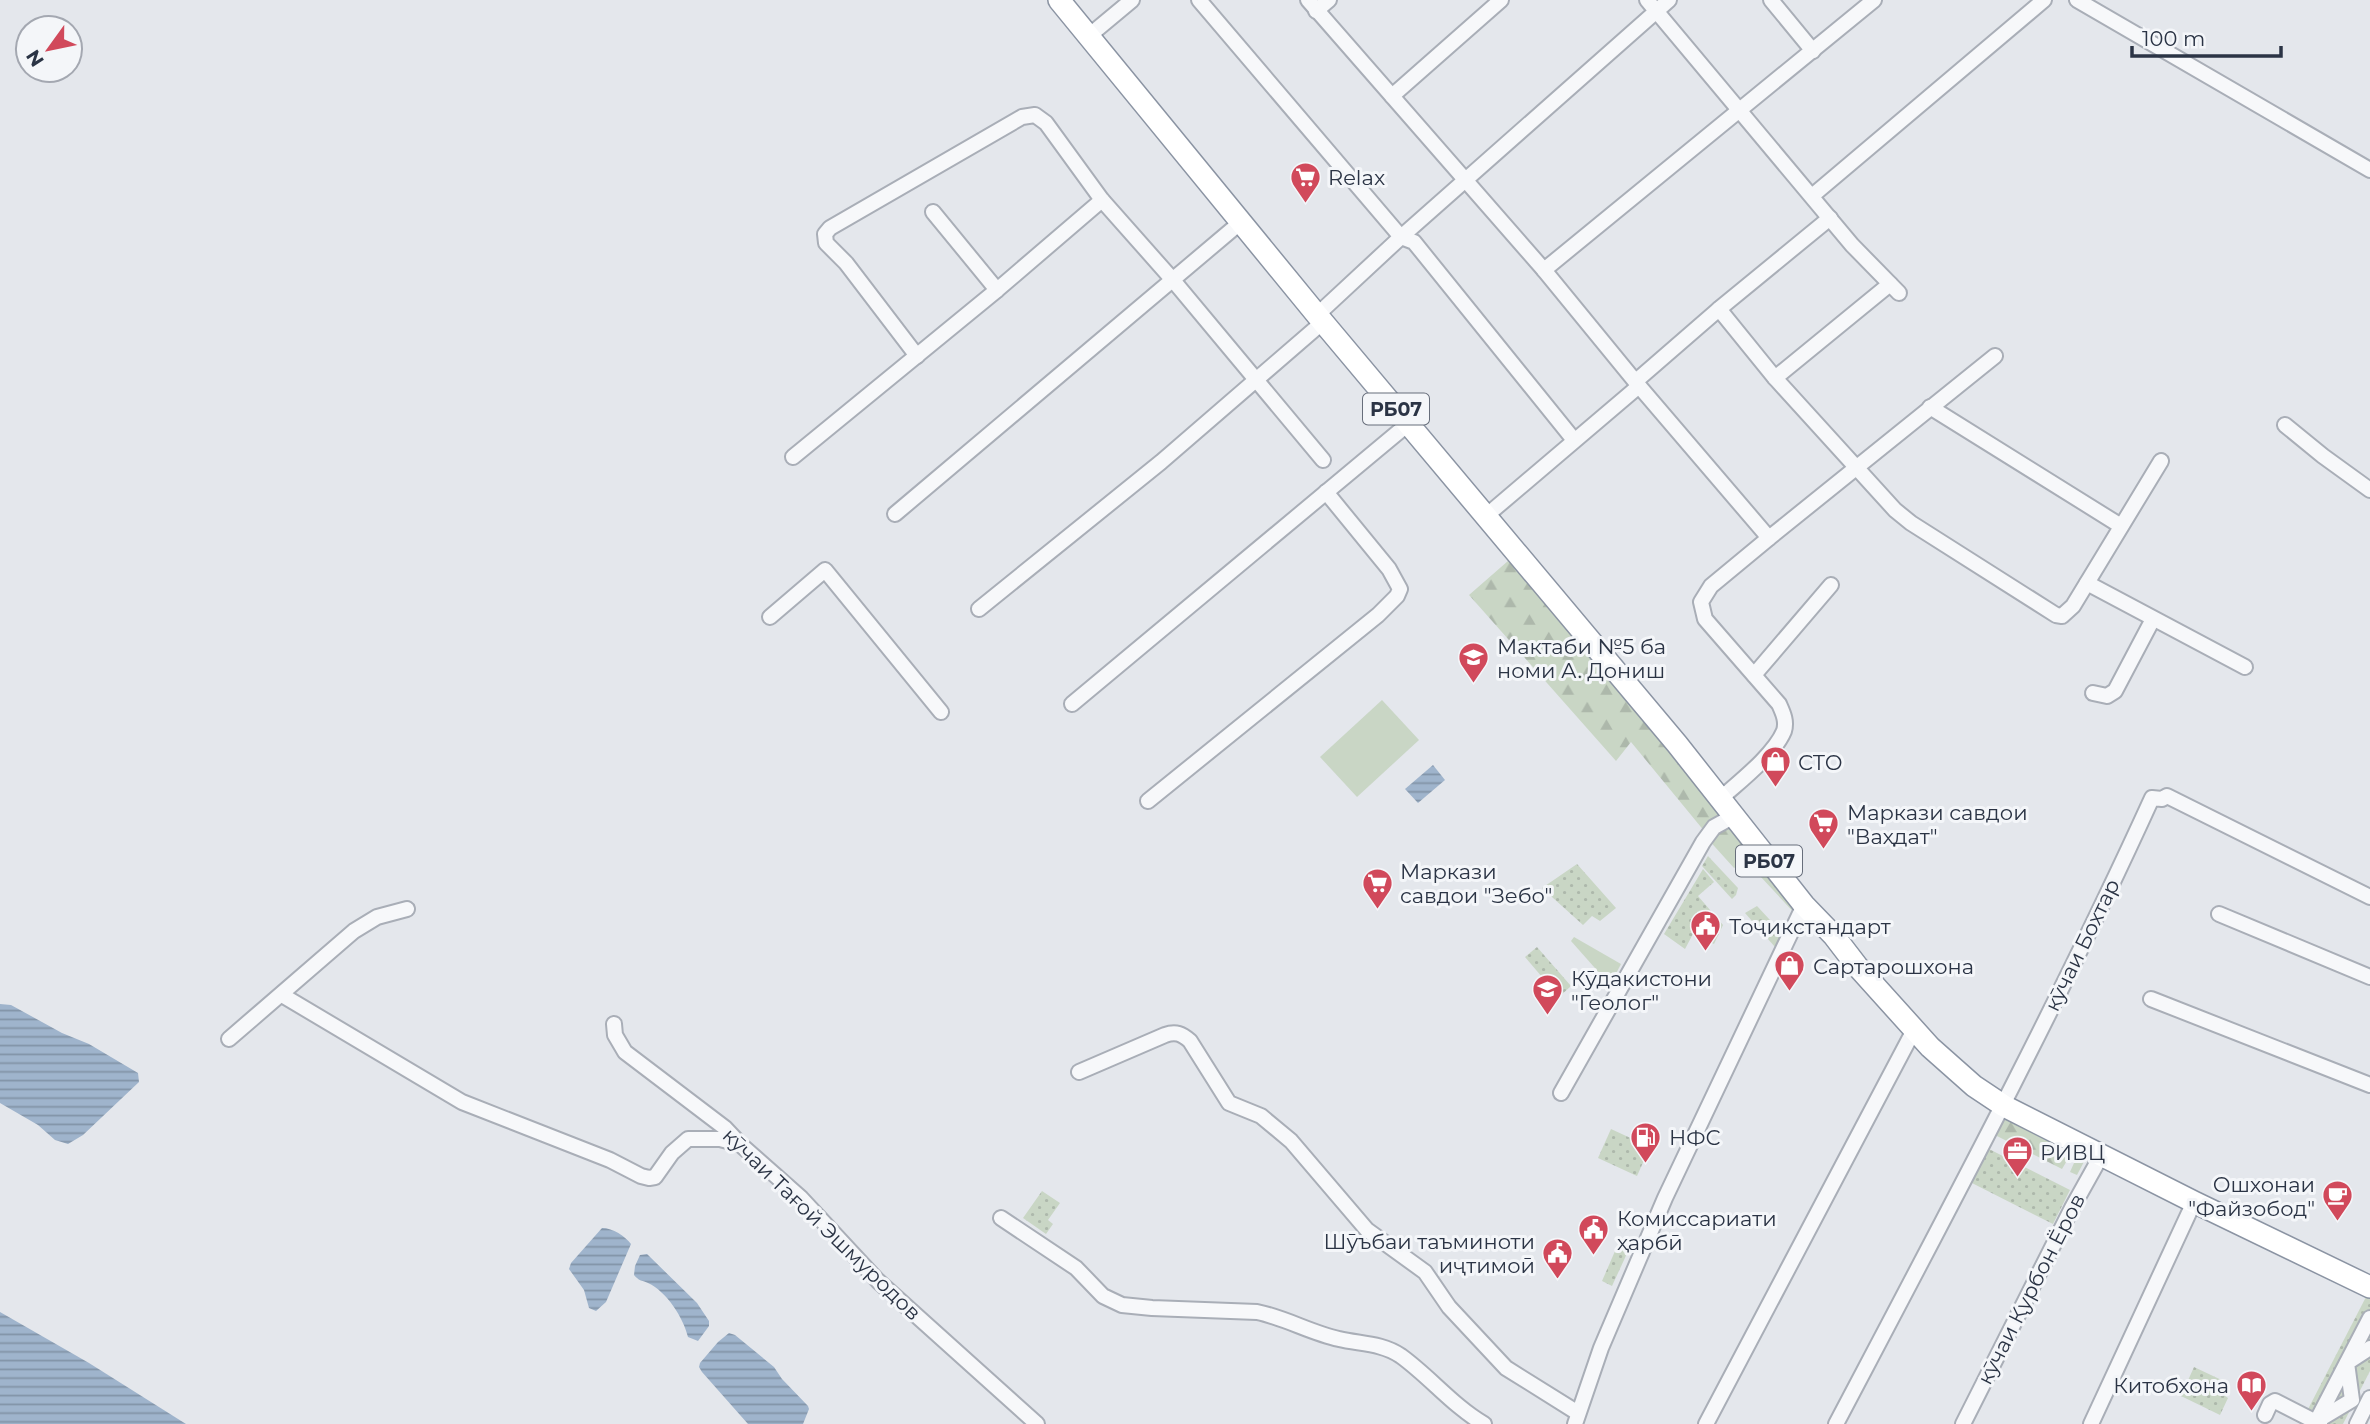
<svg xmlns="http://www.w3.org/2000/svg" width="2370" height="1424" viewBox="0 0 2370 1424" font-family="Montserrat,sans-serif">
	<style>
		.grass { fill: url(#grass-dots) }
		.forest { fill: url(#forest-firs) }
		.garden { fill: #c9d6c5 }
		.water { fill: url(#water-rules) }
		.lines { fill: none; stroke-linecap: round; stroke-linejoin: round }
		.minor-casing { stroke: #a9aeb7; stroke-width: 18 }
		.highway-casing { stroke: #8b94a3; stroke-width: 24 }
		.minor { stroke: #f7f8fa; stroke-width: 14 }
		.highway { stroke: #fff; stroke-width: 21 }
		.labels { text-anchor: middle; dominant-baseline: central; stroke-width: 6; stroke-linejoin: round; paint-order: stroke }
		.shield { fill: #f4f6f9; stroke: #676e7b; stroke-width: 2 }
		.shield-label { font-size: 19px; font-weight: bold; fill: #2b3445 }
		.poi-label { font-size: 21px; fill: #2b3445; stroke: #f4f6f9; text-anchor: start }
		.street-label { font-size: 21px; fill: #2b3445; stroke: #f4f6f9 }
	</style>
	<defs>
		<pattern id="grass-dots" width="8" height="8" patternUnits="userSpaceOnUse" patternTransform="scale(1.75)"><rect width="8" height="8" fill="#c9d6c5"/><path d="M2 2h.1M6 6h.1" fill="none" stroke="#adb8ab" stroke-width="1.8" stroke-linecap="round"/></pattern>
		<pattern id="forest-firs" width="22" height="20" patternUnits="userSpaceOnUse" patternTransform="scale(1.75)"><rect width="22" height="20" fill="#c9d6c5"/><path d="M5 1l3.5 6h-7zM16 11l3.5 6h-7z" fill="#adb8ab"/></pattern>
		<pattern id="water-rules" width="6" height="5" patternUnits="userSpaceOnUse" patternTransform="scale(1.75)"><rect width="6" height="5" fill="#9fb4cc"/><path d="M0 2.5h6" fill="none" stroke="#8293a7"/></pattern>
	</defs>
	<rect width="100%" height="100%" fill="#e4e7ec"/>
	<g class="grass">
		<path d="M1708,856L1738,888L1736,895L1732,899L1702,866Z"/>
		<path d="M1577,864L1616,908L1600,921L1592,916L1583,925L1542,888Z"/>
		<path d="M1703,869L1714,882L1698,896L1723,925L1714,944L1693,934L1685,949L1664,934Z"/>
		<path d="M1757,906L1782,933L1775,947L1745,913Z"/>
		<path d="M1537,947L1571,986L1559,997L1525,957Z"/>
		<path d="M1611,1129L1650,1147L1637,1176L1598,1158Z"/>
		<path d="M1985,1147L2070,1190L2053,1224L1968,1181Z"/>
		<path d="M1042,1191L1060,1203L1048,1220L1053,1224L1046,1234L1023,1218Z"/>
		<path d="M1619,1242L1630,1247L1612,1286L1602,1281Z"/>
		<path d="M2367,1295L2370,1296V1371L2343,1424H2323L2305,1415Z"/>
		<path d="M2194,1367L2230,1384L2225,1396L2228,1398L2220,1415L2181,1396Z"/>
	</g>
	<g class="forest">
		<path d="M1516,554L1729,814L1705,832L1631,742L1616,761L1469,595Z"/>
		<path d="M1734,816L1804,905L1799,918L1746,861L1734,868L1706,837Z"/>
		<path d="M2004,1113L2087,1156L2077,1175L2070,1172L2074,1163L2068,1159L2062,1169L1993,1134Z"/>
	</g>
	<g class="garden">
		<path d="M1382,700L1419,740L1357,797L1320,757Z"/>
		<path d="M1574,937L1621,964L1610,985L1571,941Z"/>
	</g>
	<g class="water">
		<path d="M1433,765L1445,780L1418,803L1405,789Z"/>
		<path d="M0,1004L11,1005L62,1033L89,1044L138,1073L139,1082L83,1135L68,1144L55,1140L38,1125L0,1103Z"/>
		<path d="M602,1228C613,1228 625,1236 631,1244L606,1302L596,1311L589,1308L584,1290L569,1269L571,1263Z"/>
		<path d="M647,1254L697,1303L709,1321V1326L698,1341L688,1337C683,1317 667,1292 648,1283C641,1280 639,1281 634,1275L635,1266L640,1255Z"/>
		<path d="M0,1312L89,1363L186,1424H0Z"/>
		<path d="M729,1333L735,1335L774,1367L782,1379L808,1406L809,1409L803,1424H748L702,1372L699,1367L700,1363L718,1342Z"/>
	</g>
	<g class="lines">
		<defs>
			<g id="minor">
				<path d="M1199,0L1401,237L1414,242L1574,440"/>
				<path d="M1308,0L1544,270L1639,386L1769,538L1711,586L1701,602L1705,619L1779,704C1783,713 1787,721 1784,731C1774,755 1739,782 1720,799"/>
				<path d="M1647,0L1852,245L1899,293"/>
				<path d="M1771,0L1813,51"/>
				<path d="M2077,0L2370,170"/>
				<path d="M1316,11L1329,0"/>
				<path d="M1090,35L1132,0"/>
				<path d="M1392,96L1501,0"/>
				<path d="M1812,196L2044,0"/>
				<path d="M933,212L997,290"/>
				<path d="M1544,270L1874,0"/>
				<path d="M1719,309L1830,218"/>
				<path d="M1317,315L1401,237L1669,0"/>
				<path d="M917,356L846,263L826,243L825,234L830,228L1022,117L1035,115L1046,123L1102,200L1172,279L1323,460"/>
				<path d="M1775,378L1890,284"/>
				<path d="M1636,381L1719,309L1775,378L1895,510L1911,523L2056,615L2062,616L2073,606L2161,461"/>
				<path d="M1930,407L2121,526"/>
				<path d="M2285,425L2323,456L2370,490"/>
				<path d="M793,457L997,290L1102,200"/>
				<path d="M895,514L1241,222"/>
				<path d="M1486,516L1639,386"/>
				<path d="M1769,538L1995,356"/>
				<path d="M2087,583L2245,667"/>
				<path d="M979,609L1161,462L1323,322"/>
				<path d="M770,617L825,570L941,712"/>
				<path d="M1754,675L1831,585"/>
				<path d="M2093,693L2107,696L2115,691L2153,619"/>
				<path d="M1072,704L1408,424"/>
				<path d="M1148,801L1378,615L1397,596L1400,589L1389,569L1326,492"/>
				<path d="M2219,914L2370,977"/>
				<path d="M282,995L462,1102L610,1160L641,1176L649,1178L655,1177L672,1153L688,1139H720L739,1144"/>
				<path d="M2151,999L2370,1085"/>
				<path d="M614,1024L615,1035L625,1052L725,1128L741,1145L801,1198L878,1281L1037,1424"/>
				<path d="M229,1039L354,931L377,917L407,909"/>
				<path d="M1079,1072L1165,1035C1176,1031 1182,1034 1190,1041L1229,1103L1261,1116L1291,1141L1367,1230L1425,1272L1449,1307L1506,1368L1578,1413"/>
				<path d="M1561,1093L1703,842L1714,827L1734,816"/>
				<path d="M1001,1218L1076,1268L1103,1296L1122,1305L1152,1308L1257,1312C1286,1318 1311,1333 1339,1339C1360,1344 1382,1343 1401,1356C1430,1377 1453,1406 1484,1424"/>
				<path d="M2265,1415L2270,1404L2275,1401L2320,1424"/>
				<path d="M2317,1421L2352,1400L2347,1363L2370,1348"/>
				<path d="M2316,1422L2370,1318"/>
				<path d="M1575,1424L1601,1348L1665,1198L1804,905"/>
				<path d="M1706,1424L1914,1030"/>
				<path d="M1836,1424C1945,1217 2055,1011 2152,798L2162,799L2167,796L2370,897"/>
				<path d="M1963,1424L2072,1208L2101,1156"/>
				<path d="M2091,1424L2194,1202"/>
				<path d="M2357,1424L2370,1398"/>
			</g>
			<path id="highway" d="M1059,0L1317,315L1677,744L1804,905L1834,936L1857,966L1930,1047L1974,1086L2004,1106L2194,1202L2370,1287"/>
		</defs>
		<use href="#minor" class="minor-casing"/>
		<use href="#highway" class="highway-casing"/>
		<use href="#minor" class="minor"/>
		<use href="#highway" class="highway"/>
	</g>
	<defs>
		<symbol id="supermarket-pin" viewBox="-11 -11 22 30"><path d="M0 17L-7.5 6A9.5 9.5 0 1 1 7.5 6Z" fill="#d1495b" stroke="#f4f6f9"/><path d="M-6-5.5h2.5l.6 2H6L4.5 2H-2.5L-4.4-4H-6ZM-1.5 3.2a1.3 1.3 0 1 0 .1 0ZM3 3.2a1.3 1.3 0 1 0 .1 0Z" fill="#fff"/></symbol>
		<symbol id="school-pin" viewBox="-11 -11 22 30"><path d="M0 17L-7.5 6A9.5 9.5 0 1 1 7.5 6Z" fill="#d1495b" stroke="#f4f6f9"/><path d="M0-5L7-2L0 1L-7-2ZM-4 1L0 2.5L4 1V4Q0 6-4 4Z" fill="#fff"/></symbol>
		<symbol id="shop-pin" viewBox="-11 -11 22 30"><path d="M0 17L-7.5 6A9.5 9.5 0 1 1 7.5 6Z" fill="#d1495b" stroke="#f4f6f9"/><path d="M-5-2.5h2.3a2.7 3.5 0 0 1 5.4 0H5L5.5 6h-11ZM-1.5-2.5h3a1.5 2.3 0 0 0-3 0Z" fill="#fff"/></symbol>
		<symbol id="civic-pin" viewBox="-11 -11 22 30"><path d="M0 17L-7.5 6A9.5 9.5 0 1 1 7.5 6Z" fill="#d1495b" stroke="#f4f6f9"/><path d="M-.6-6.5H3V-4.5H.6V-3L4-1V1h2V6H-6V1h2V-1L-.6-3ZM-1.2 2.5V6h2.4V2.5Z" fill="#fff"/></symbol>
		<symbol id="fuel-pin" viewBox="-11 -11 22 30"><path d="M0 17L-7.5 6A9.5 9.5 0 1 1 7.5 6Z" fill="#d1495b" stroke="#f4f6f9"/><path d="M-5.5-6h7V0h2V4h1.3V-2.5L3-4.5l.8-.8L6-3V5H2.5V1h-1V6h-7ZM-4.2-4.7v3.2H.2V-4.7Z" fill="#fff"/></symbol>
		<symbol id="office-pin" viewBox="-11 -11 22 30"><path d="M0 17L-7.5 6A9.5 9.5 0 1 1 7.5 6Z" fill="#d1495b" stroke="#f4f6f9"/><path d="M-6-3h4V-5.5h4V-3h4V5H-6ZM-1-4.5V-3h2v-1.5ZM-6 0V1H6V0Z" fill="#fff"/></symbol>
		<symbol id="cafe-pin" viewBox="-11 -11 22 30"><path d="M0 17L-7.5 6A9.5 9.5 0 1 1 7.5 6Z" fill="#d1495b" stroke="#f4f6f9"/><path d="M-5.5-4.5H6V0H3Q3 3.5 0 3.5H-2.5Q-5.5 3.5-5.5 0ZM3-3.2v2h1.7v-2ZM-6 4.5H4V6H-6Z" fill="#fff"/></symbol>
		<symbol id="library-pin" viewBox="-11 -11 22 30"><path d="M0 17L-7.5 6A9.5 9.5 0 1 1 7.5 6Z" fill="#d1495b" stroke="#f4f6f9"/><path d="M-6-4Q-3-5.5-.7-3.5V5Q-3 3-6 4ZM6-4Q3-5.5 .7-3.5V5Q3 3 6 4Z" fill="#fff"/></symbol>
	</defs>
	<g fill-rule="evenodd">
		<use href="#supermarket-pin" x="1288" y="160" width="35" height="47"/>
		<use href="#school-pin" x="1456" y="640" width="35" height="47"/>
		<use href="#shop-pin" x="1758" y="744" width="35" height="47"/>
		<use href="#supermarket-pin" x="1806" y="806" width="35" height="47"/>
		<use href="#supermarket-pin" x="1360" y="866" width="35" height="47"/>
		<use href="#civic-pin" x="1688" y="908" width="35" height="47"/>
		<use href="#shop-pin" x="1772" y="948" width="35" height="47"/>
		<use href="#school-pin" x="1530" y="972" width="35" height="47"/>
		<use href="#fuel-pin" x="1628" y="1120" width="35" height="47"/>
		<use href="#office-pin" x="2000" y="1134" width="35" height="47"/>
		<use href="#cafe-pin" x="2320" y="1178" width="35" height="47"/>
		<use href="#civic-pin" x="1576" y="1212" width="35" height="47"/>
		<use href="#civic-pin" x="1540" y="1236" width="35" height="47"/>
		<use href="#library-pin" x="2234" y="1368" width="35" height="47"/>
	</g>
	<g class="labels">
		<g class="shield">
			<rect x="1363" y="393.5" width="66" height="31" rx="5"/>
			<rect x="1736" y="845.5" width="66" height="31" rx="5"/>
		</g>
		<g class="shield-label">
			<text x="1396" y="409">РБ07</text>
			<text x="1769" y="861">РБ07</text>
		</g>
		<g class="poi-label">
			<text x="1328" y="177">Relax</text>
			<text x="1497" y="646">Мактаби №5 ба<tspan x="1497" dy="24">номи А. Дониш</tspan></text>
			<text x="1798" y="762">СТО</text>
			<text x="1847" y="812">Маркази савдои<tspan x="1847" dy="24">"Ваҳдат"</tspan></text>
			<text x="1400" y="871">Маркази<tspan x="1400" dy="24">савдои "Зебо"</tspan></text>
			<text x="1729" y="926">Тоҷикстандарт</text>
			<text x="1813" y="966">Сартарошхона</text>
			<text x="1571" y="978">Кӯдакистони<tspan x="1571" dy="24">"Геолог"</tspan></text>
			<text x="1669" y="1137">НФС</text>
			<text x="2040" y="1152">РИВЦ</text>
			<text x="2315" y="1184" text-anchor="end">Ошхонаи<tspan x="2315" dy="24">"Файзобод"</tspan></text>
			<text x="1617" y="1218">Комиссариати<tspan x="1617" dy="24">ҳарбӣ</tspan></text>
			<text x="1535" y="1241" text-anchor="end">Шӯъбаи таъминоти<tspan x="1535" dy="24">иҷтимоӣ</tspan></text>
			<text x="2229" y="1385" text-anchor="end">Китобхона</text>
		</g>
		<g class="street-label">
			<text transform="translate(2082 945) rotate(-64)">кӯчаи Бохтар</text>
			<text transform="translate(822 1224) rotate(44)">кӯчаи Тағой Эшмуродов</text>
			<text transform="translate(2031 1289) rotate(-63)">кӯчаи Қурбон Ёров</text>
		</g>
	</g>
	<g transform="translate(49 49) rotate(237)"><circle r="33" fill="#f4f6f9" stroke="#a4a8b1" stroke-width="2"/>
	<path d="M0-5L12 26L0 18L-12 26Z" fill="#d1495b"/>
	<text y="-10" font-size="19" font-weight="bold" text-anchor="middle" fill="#2b3445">N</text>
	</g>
	<path d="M2132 46v10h149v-10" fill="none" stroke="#2b3445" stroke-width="3.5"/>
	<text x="2142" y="46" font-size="21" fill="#2b3445" stroke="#f4f6f9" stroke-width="5" paint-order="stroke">100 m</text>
</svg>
